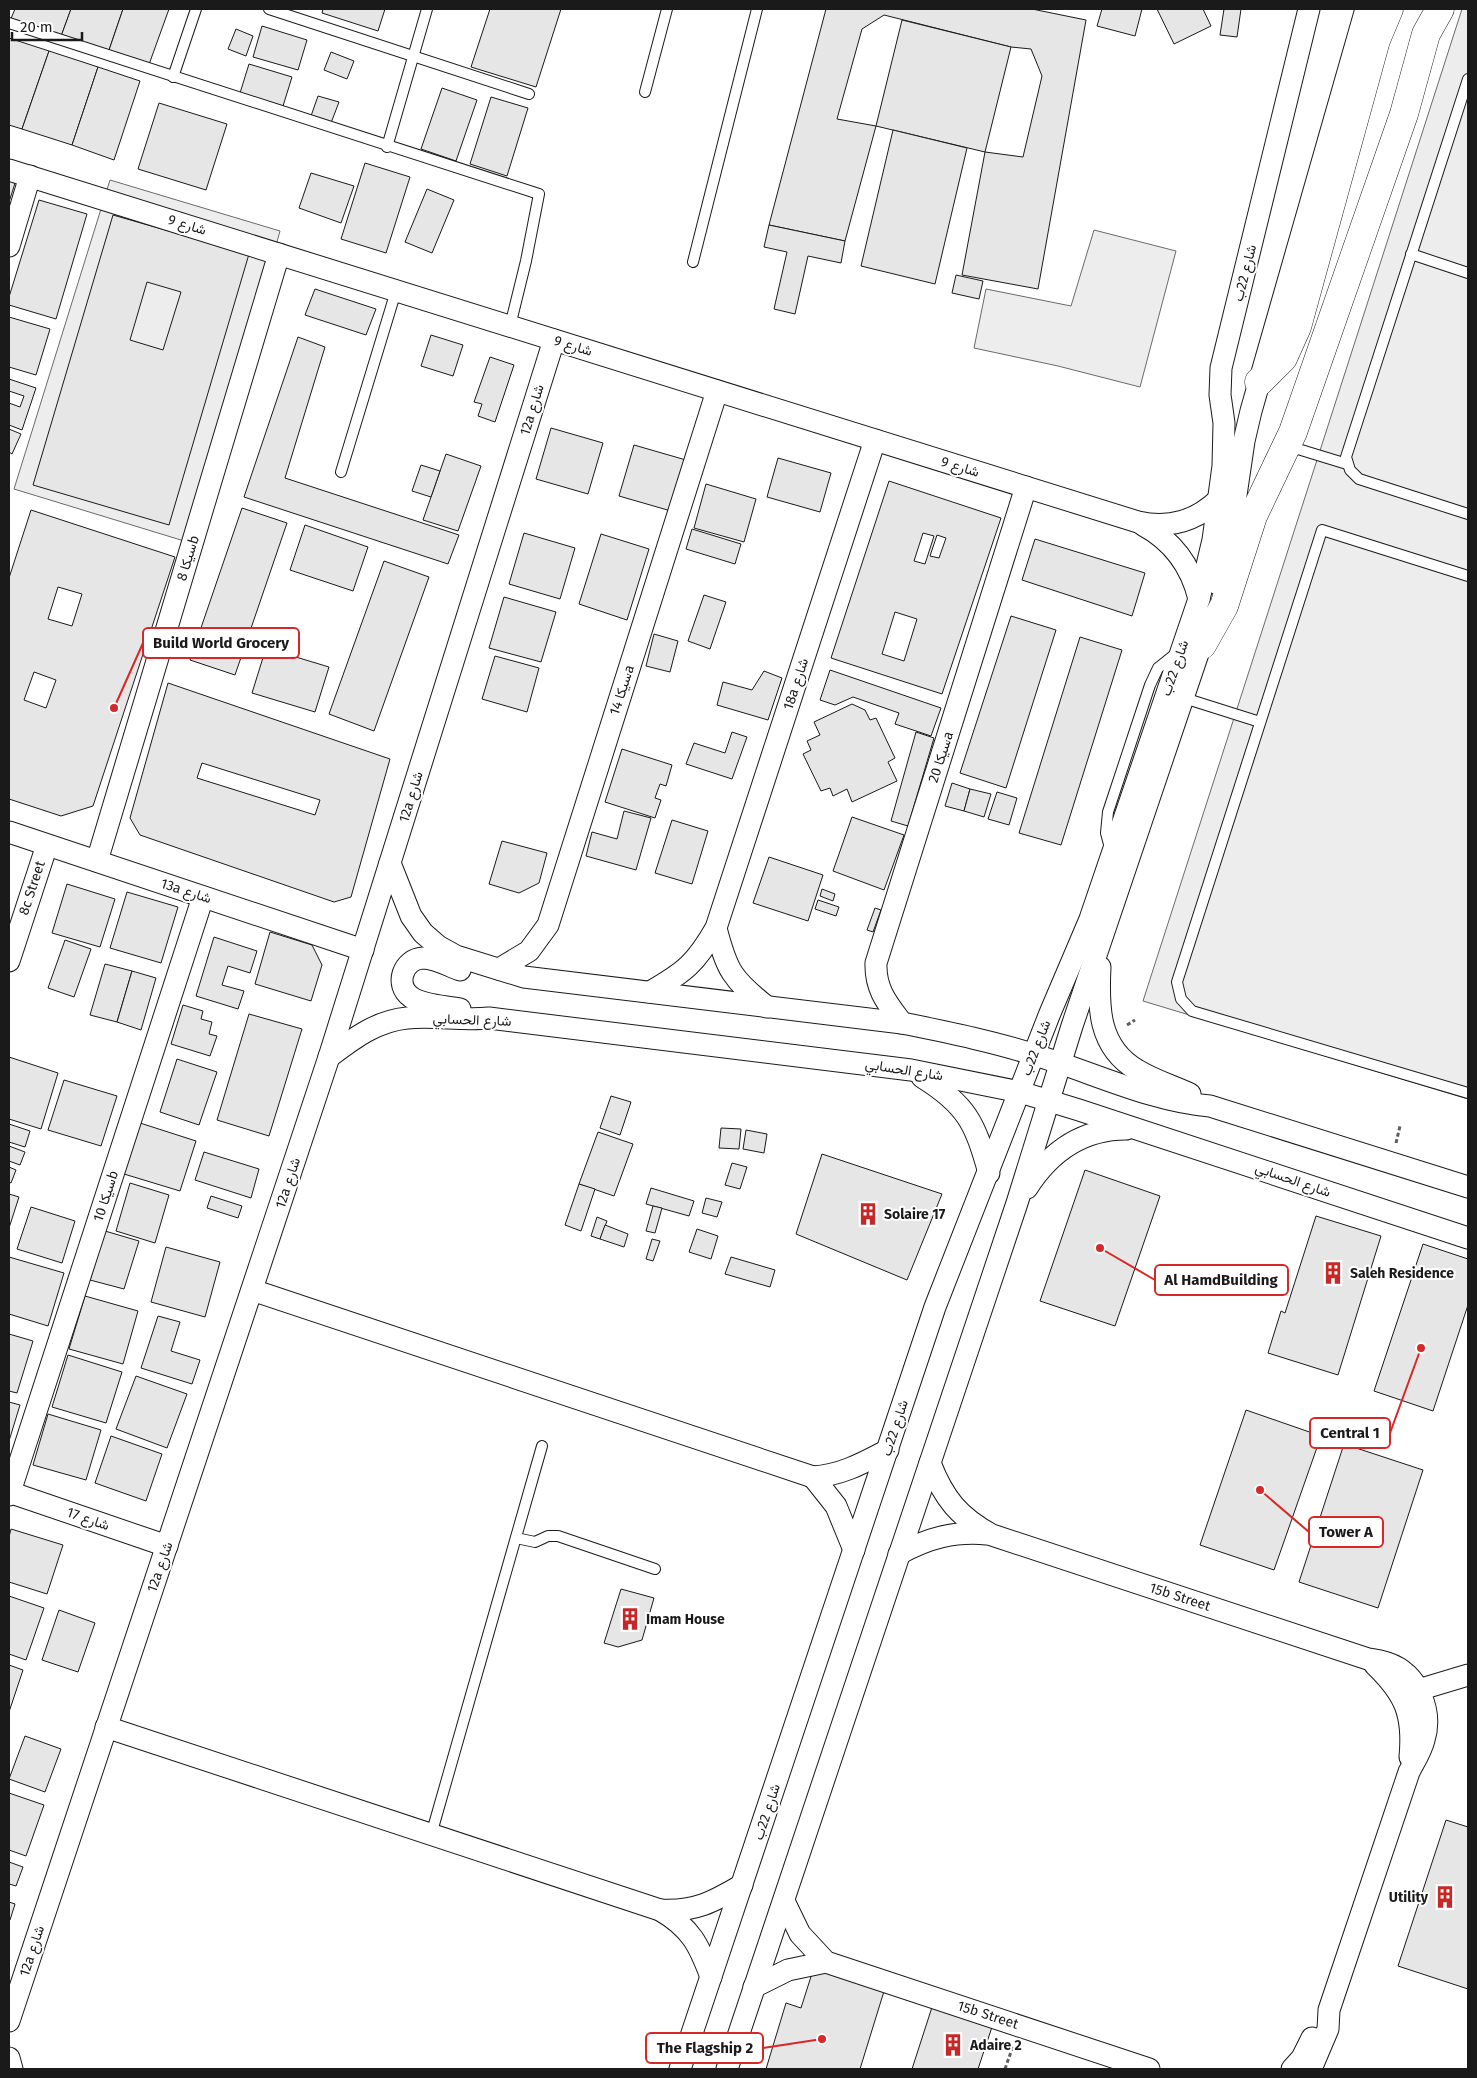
<svg xmlns="http://www.w3.org/2000/svg" width="1477" height="2078" viewBox="0 0 1477 2078" font-family="'Fira Sans',Vazirmatn,sans-serif">
	<style>
		.built { fill: #ededed; stroke: #6a6a6a }
		.building { fill: #e6e6e6; stroke: #1a1a1a; fill-rule: evenodd }
		.lines { fill: none; stroke-linecap: round; stroke-linejoin: round }
		.lane-casing { stroke: #1a1a1a; stroke-width: 12 }
		.street-casing { stroke: #1a1a1a; stroke-width: 23 }
		.primary-casing { stroke: #1a1a1a; stroke-width: 29 }
		.highway-casing { stroke: #1a1a1a; stroke-width: 29 }
		.path { stroke: #5f5f5f; stroke-width: 3; stroke-dasharray: 4 2.5; stroke-linecap: butt }
		.lane { stroke: #fff; stroke-width: 10 }
		.street { stroke: #fff; stroke-width: 21 }
		.primary { stroke: #fff; stroke-width: 28 }
		.highway { stroke: #fff; stroke-width: 28 }
		.labels { text-anchor: middle; dominant-baseline: central; stroke-width: 4; stroke-linejoin: round; paint-order: stroke }
		.street-label { font-size: 14px; fill: #1a1a1a; stroke: #fff }
		.poi-label { font-size: 14px; font-weight: bold; fill: #1a1a1a; stroke: #fff; text-anchor: start }
		.leader { fill: none; stroke: #d62828; stroke-width: 2 }
		.callout-dot { fill: #d62828; stroke: #fff; stroke-width: 2 }
		.callout { fill: #fff; stroke: #d62828; stroke-width: 2 }
		.callout-label { font-size: 15px; text-anchor: middle; font-weight: bold; fill: #1a1a1a }
	</style>
	<rect width="100%" height="100%" fill="#fff"/>
	<g class="built">
		<path d="M1462,9H1468V1099L1143,1001Z"/>
		<path d="M110,180L280,231L194,544L14,489Z"/>
		<path d="M1094,230L1176,251L1140,387L1058,366L974,348L986,289L1071,306Z"/>
	</g>
	<g class="building">
		<path d="M15,9H71L60,39L10,21Z"/>
		<path d="M71,9H123L107,56L60,39Z"/>
		<path d="M123,9H169L147,70L107,56Z"/>
		<path d="M323,9H385L378,31L322,13Z"/>
		<path d="M490,9H561L536,87L471,67Z"/>
		<path d="M826,9H1032L1086,20L1038,289L962,275L985,152L1023,157L1042,76L1031,49L1011,47L884,15L862,29L837,119L876,126L845,241L769,225Z"/>
		<path d="M1102,9H1142L1135,36L1097,26Z"/>
		<path d="M1157,9H1203L1211,26L1174,44Z"/>
		<path d="M1224,9H1241L1237,37L1220,35Z"/>
		<path d="M902,20L1011,47L985,152L876,126Z"/>
		<path d="M262,26L307,40L298,70L253,57Z"/>
		<path d="M236,29L253,36L246,56L228,49Z"/>
		<path d="M9,38L49,51L22,129L9,125Z"/>
		<path d="M49,51L98,67L72,145L22,129Z"/>
		<path d="M331,52L354,61L347,79L324,70Z"/>
		<path d="M249,64L292,77L283,106L240,93Z"/>
		<path d="M98,67L140,81L114,160L72,145Z"/>
		<path d="M442,88L477,100L456,161L421,149Z"/>
		<path d="M318,96L339,102L331,123L311,116Z"/>
		<path d="M491,97L528,108L507,176L470,164Z"/>
		<path d="M159,103L227,124L206,190L138,169Z"/>
		<path d="M893,130L967,148L935,284L861,266Z"/>
		<path d="M365,163L410,177L386,253L341,239Z"/>
		<path d="M311,173L354,186L341,223L299,208Z"/>
		<path d="M9,174L17,177L9,202Z"/>
		<path d="M427,189L454,200L432,253L405,242Z"/>
		<path d="M39,200L87,214L56,319L9,305V297Z"/>
		<path d="M113,215L249,254L169,525L33,485ZM147,282L181,292L163,350L130,340Z"/>
		<path d="M769,225L845,241L841,263L808,256L795,314L774,309L787,252L764,247Z"/>
		<path d="M956,275L983,281L979,299L952,293Z"/>
		<path d="M315,289L376,309L366,335L305,315Z"/>
		<path d="M9,317L50,329L36,375L9,367Z"/>
		<path d="M431,335L463,345L453,376L421,366Z"/>
		<path d="M298,337L325,347L285,478L459,535L448,564L244,497Z"/>
		<path d="M490,357L514,365L495,422L478,416L482,404L474,402Z"/>
		<path d="M9,379L36,388L22,430L9,425V403L20,407L24,396L9,391Z"/>
		<path d="M551,428L603,443L588,494L536,479Z"/>
		<path d="M9,429L21,434L12,454L9,452Z"/>
		<path d="M634,445L686,460L671,511L619,496Z"/>
		<path d="M446,454L481,466L458,531L423,520Z"/>
		<path d="M778,458L831,473L820,512L767,497Z"/>
		<path d="M421,465L440,471L431,497L412,491Z"/>
		<path d="M889,481L1001,518L942,694L831,658ZM923,533L934,536L925,564L914,561ZM937,535L946,538L939,558L930,556ZM895,612L917,619L904,661L882,654Z"/>
		<path d="M706,484L756,499L744,542L694,528Z"/>
		<path d="M242,508L287,523L235,675L190,660Z"/>
		<path d="M31,510L175,557L93,806L61,816L9,799V578ZM58,587L82,594L72,626L48,619ZM34,672L56,680L46,708L24,700Z"/>
		<path d="M305,525L368,547L353,591L290,570Z"/>
		<path d="M692,529L741,544L735,564L686,549Z"/>
		<path d="M524,533L575,548L560,599L509,584Z"/>
		<path d="M601,534L649,549L627,620L579,604Z"/>
		<path d="M1035,539L1145,573L1132,616L1022,580Z"/>
		<path d="M384,561L429,577L374,731L329,714Z"/>
		<path d="M704,595L726,602L710,649L688,641Z"/>
		<path d="M504,597L556,612L541,662L489,648Z"/>
		<path d="M1011,616L1056,630L1006,788L960,773Z"/>
		<path d="M654,634L678,641L670,672L646,666Z"/>
		<path d="M1080,637L1122,650L1061,845L1019,833Z"/>
		<path d="M266,648L329,667L315,712L252,693Z"/>
		<path d="M495,656L539,668L527,712L482,699Z"/>
		<path d="M830,670L941,708L931,736L895,724L899,713L853,697L835,705L820,700Z"/>
		<path d="M764,671L782,678L768,720L717,705L723,682L752,690Z"/>
		<path d="M168,683L390,759L351,897L334,902L140,835L130,818ZM202,763L320,800L315,815L197,778Z"/>
		<path d="M852,704L865,710L870,720L876,718L895,758L888,762L897,781L852,802L847,789L833,796L830,788L821,791L803,754L811,750L807,741L820,735L814,722Z"/>
		<path d="M732,732L747,737L732,779L686,764L694,743L725,753Z"/>
		<path d="M916,732L934,738L908,826L891,821Z"/>
		<path d="M622,749L672,765L666,786L660,784L655,798L661,800L655,818L605,802Z"/>
		<path d="M952,783L970,789L964,811L945,806Z"/>
		<path d="M970,789L991,794L984,817L964,811Z"/>
		<path d="M997,792L1017,798L1009,825L988,819Z"/>
		<path d="M624,811L651,818L636,870L586,856L592,832L617,839Z"/>
		<path d="M852,817L904,835L884,890L833,871Z"/>
		<path d="M672,820L708,831L692,884L655,873Z"/>
		<path d="M502,841L547,853L539,883L519,893L489,884Z"/>
		<path d="M769,857L823,875L808,921L753,903Z"/>
		<path d="M67,884L115,899L100,947L52,933Z"/>
		<path d="M822,889L835,894L833,901L820,896Z"/>
		<path d="M127,892L178,907L161,963L110,948Z"/>
		<path d="M818,900L839,907L836,916L815,909Z"/>
		<path d="M875,908L881,910L873,932L867,930Z"/>
		<path d="M270,932L312,945L322,965L311,1001L255,984Z"/>
		<path d="M214,937L257,951L250,973L228,966L222,985L244,991L238,1009L196,996Z"/>
		<path d="M65,940L91,949L74,997L48,988Z"/>
		<path d="M105,964L132,971L117,1022L90,1015Z"/>
		<path d="M132,971L156,978L141,1030L117,1022Z"/>
		<path d="M183,1005L203,1011L201,1019L212,1022L209,1034L217,1036L210,1056L171,1044Z"/>
		<path d="M249,1014L302,1029L269,1136L217,1120Z"/>
		<path d="M9,1057L58,1073L41,1129L9,1119Z"/>
		<path d="M177,1059L217,1072L199,1125L160,1112Z"/>
		<path d="M64,1080L117,1096L101,1146L48,1130Z"/>
		<path d="M611,1096L631,1102L620,1135L600,1128Z"/>
		<path d="M140,1123L196,1141L180,1191L124,1174Z"/>
		<path d="M9,1124L30,1131L25,1147L9,1142Z"/>
		<path d="M721,1128L741,1129L739,1149L719,1148Z"/>
		<path d="M746,1130L767,1134L764,1153L743,1149Z"/>
		<path d="M598,1132L633,1144L614,1196L579,1184Z"/>
		<path d="M9,1146L25,1152L20,1165L9,1161Z"/>
		<path d="M204,1152L259,1169L251,1198L195,1180Z"/>
		<path d="M822,1154L942,1194L907,1280L796,1234Z"/>
		<path d="M732,1163L747,1167L740,1189L725,1185Z"/>
		<path d="M9,1167L16,1170L11,1183L9,1182Z"/>
		<path d="M1085,1170L1160,1196L1115,1326L1040,1301Z"/>
		<path d="M130,1183L169,1195L155,1243L116,1231Z"/>
		<path d="M579,1184L595,1189L581,1231L565,1225Z"/>
		<path d="M651,1188L694,1201L689,1216L646,1204Z"/>
		<path d="M9,1194L19,1197L9,1228Z"/>
		<path d="M211,1196L242,1206L238,1218L207,1208Z"/>
		<path d="M706,1198L722,1202L717,1217L702,1213Z"/>
		<path d="M653,1206L662,1208L655,1233L646,1231Z"/>
		<path d="M31,1207L75,1221L62,1263L17,1249Z"/>
		<path d="M1316,1216L1381,1236L1338,1375L1268,1353L1281,1311L1285,1313Z"/>
		<path d="M597,1217L607,1221L600,1239L591,1236Z"/>
		<path d="M605,1225L628,1234L624,1247L600,1239Z"/>
		<path d="M697,1229L718,1236L711,1259L689,1252Z"/>
		<path d="M105,1231L139,1241L124,1289L90,1280Z"/>
		<path d="M652,1239L660,1241L653,1261L646,1259Z"/>
		<path d="M1423,1244L1468,1259V1305L1433,1411L1374,1391Z"/>
		<path d="M166,1247L220,1262L205,1317L151,1302Z"/>
		<path d="M9,1257L64,1273L48,1326L9,1314Z"/>
		<path d="M731,1257L775,1270L770,1287L725,1274Z"/>
		<path d="M85,1296L138,1311L123,1364L69,1349Z"/>
		<path d="M158,1316L180,1322L171,1351L200,1360L192,1384L141,1368Z"/>
		<path d="M9,1334L33,1341L17,1393L9,1391Z"/>
		<path d="M68,1355L122,1372L106,1423L52,1407Z"/>
		<path d="M136,1376L187,1394L167,1448L116,1429Z"/>
		<path d="M9,1402L20,1405L9,1441Z"/>
		<path d="M1246,1410L1321,1436L1274,1570L1200,1545Z"/>
		<path d="M48,1414L101,1430L86,1480L33,1465Z"/>
		<path d="M111,1436L162,1454L146,1501L95,1483Z"/>
		<path d="M1344,1444L1423,1470L1378,1608L1299,1582Z"/>
		<path d="M11,1529L63,1545L47,1594L9,1582V1537Z"/>
		<path d="M621,1589L654,1598L642,1640L618,1647L604,1643Z"/>
		<path d="M9,1596L44,1608L26,1660L9,1654Z"/>
		<path d="M59,1610L95,1623L78,1672L42,1660Z"/>
		<path d="M9,1665L23,1670L9,1712Z"/>
		<path d="M25,1736L61,1749L45,1792L9,1779Z"/>
		<path d="M9,1793L44,1805L26,1856L9,1850Z"/>
		<path d="M1446,1820L1468,1827V1989L1398,1966Z"/>
		<path d="M9,1862L23,1867L16,1886L9,1884Z"/>
		<path d="M9,1902L15,1904L10,1920H9Z"/>
		<path d="M814,1967L885,1988L860,2069H766L786,2003L801,2008Z"/>
		<path d="M934,2001L994,2021L978,2069H912Z"/>
	</g>
	<g class="lines">
		<defs>
			<g id="lane">
				<path d="M269,9L529,94"/>
				<path d="M9,23L539,194L526,261L510,326"/>
				<path d="M173,77L196,9"/>
				<path d="M1468,79L1346,457L1350,470L1359,479L1468,514"/>
				<path d="M645,92L667,9"/>
				<path d="M387,147L427,9"/>
				<path d="M1411,254L1468,273"/>
				<path d="M693,262L757,9"/>
				<path d="M1288,446L1347,464"/>
				<path d="M341,472L396,291"/>
				<path d="M1468,576L1322,530L1177,982L1181,999L1192,1011L1468,1093"/>
				<path d="M1184,698L1260,722"/>
				<path d="M1110,848L1106,833L1108,812L1150,685L1158,668L1178,652"/>
				<path d="M516,1538L535,1542L548,1536H558L655,1569"/>
				<path d="M431,1835L542,1446"/>
			</g>
			<g id="street">
				<path d="M9,170L1138,522C1170,529 1196,521 1219,499"/>
				<path d="M9,246L30,176"/>
				<path d="M1143,525C1173,541 1191,566 1199,599"/>
				<path d="M1218,584L1230,536L1244,441L1251,411L1366,9"/>
				<path d="M9,832L363,950"/>
				<path d="M97,861L279,254"/>
				<path d="M390,863L411,916L423,933L438,946L456,956L524,977L902,1023C946,1032 992,1041 1035,1055C1092,1072 1150,1101 1210,1106L1468,1187"/>
				<path d="M716,928C727,971 732,979 767,1007"/>
				<path d="M9,961L47,845"/>
				<path d="M1100,967C1098,1007 1098,1047 1137,1070C1153,1080 1173,1086 1190,1094"/>
				<path d="M499,969L529,951L548,925L717,391"/>
				<path d="M650,992C685,972 696,963 716,928L875,440"/>
				<path d="M460,1009C446,1006 423,1006 411,997C394,985 403,959 423,958C435,958 449,966 460,970"/>
				<path d="M902,1023C887,1003 875,989 876,963L1026,487"/>
				<path d="M329,1057C353,1039 376,1021 407,1018C435,1015 461,1021 489,1018L911,1070L1020,1092L1079,1110L1468,1238"/>
				<path d="M922,1077C967,1105 975,1123 989,1173"/>
				<path d="M1027,1188C1050,1152 1082,1129 1126,1129"/>
				<path d="M252,1290L813,1477C842,1475 863,1463 888,1450"/>
				<path d="M930,1463C944,1499 959,1517 992,1535L1368,1659C1375,1660 1381,1661 1387,1663C1418,1673 1433,1711 1424,1740C1421,1752 1414,1762 1409,1772L1329,2010L1328,2029L1311,2069"/>
				<path d="M813,1477L836,1506L854,1550"/>
				<path d="M9,1492L167,1546"/>
				<path d="M9,1495L203,897"/>
				<path d="M899,1554C928,1538 954,1531 987,1534"/>
				<path d="M1375,1665C1405,1694 1414,1714 1410,1757"/>
				<path d="M1418,1690L1468,1675"/>
				<path d="M106,1727L660,1910C691,1928 699,1945 711,1977"/>
				<path d="M784,1901L800,1934L826,1962L1149,2069"/>
				<path d="M660,1910C695,1912 713,1902 742,1885"/>
				<path d="M754,1987L788,1970L826,1962"/>
				<path d="M9,2021L329,1057L554,340"/>
				<path d="M9,2058L12,2069"/>
				<path d="M680,2069L935,1307L1050,1013L1090,919L1199,599L1213,540L1223,466L1224,423L1220,395L1221,368L1309,9"/>
				<path d="M727,2069L1017,1203L1072,1026L1206,630"/>
				<path d="M1292,2069L1302,2058L1312,2038"/>
			</g>
			<path id="primary" d="M1202,645L1224,606L1253,516L1293,432L1404,114L1426,34L1440,9"/>
			<path id="highway" d="M1259,382L1283,358L1297,327L1376,40L1389,9"/>
		</defs>
		<use href="#lane" class="lane-casing"/>
		<use href="#street" class="street-casing"/>
		<use href="#primary" class="primary-casing"/>
		<use href="#highway" class="highway-casing"/>
		<g class="path">
			<path d="M1127,1025L1135,1020"/>
			<path d="M1396,1143L1400,1126"/>
			<path d="M1005,2069L1013,2046"/>
		</g>
		<use href="#lane" class="lane"/>
		<use href="#street" class="street"/>
		<use href="#primary" class="primary"/>
		<use href="#highway" class="highway"/>
	</g>
	<defs>
		<symbol id="building-bare" viewBox="-9 -9 18 18"><path d="M-4-6H4V6H1V3H-1V6H-4ZM-2.5-4.3h1.7v1.8h-1.7ZM.8-4.3h1.7v1.8H.8ZM-2.5-1h1.7V.8h-1.7ZM.8-1h1.7V.8H.8Z" fill="#c62828" stroke="#fff" stroke-width="2.5" paint-order="stroke"/></symbol>
	</defs>
	<g fill-rule="evenodd">
		<use href="#building-bare" x="852" y="1198" width="32" height="32"/>
		<use href="#building-bare" x="1317" y="1257" width="32" height="32"/>
		<use href="#building-bare" x="614" y="1603" width="32" height="32"/>
		<use href="#building-bare" x="1429" y="1881" width="32" height="32"/>
		<use href="#building-bare" x="937" y="2029" width="32" height="32"/>
	</g>
	<g class="labels">
		<g class="street-label">
			<text transform="translate(187 225) rotate(17)">شارع 9</text>
			<text transform="translate(1245 273) rotate(-76)">شارع 22ب</text>
			<text transform="translate(573 346) rotate(17)">شارع 9</text>
			<text transform="translate(532 410) rotate(-73)">12a شارع</text>
			<text transform="translate(960 467) rotate(17)">شارع 9</text>
			<text transform="translate(188 558) rotate(-73)">سيكا 8b</text>
			<text transform="translate(1175 668) rotate(-71)">شارع 22ب</text>
			<text transform="translate(796 684) rotate(-72)">18a شارع</text>
			<text transform="translate(622 690) rotate(-72)">سيكا 14a</text>
			<text transform="translate(941 757) rotate(-72)">سيكا 20a</text>
			<text transform="translate(411 797) rotate(-73)">12a شارع</text>
			<text transform="translate(32 888) rotate(-72)">8c Street</text>
			<text transform="translate(186 891) rotate(18)">13a شارع</text>
			<text transform="translate(472 1020) rotate(2)">شارع الحسابي</text>
			<text transform="translate(1036 1048) rotate(-69)">شارع 22ب</text>
			<text transform="translate(904 1070) rotate(9)">شارع الحسابي</text>
			<text transform="translate(1293 1180) rotate(19)">شارع الحسابي</text>
			<text transform="translate(288 1183) rotate(-72)">12a شارع</text>
			<text transform="translate(106 1196) rotate(-72)">سيكا 10b</text>
			<text transform="translate(895 1428) rotate(-72)">شارع 22ب</text>
			<text transform="translate(88 1519) rotate(19)">شارع 17</text>
			<text transform="translate(160 1567) rotate(-71)">12a شارع</text>
			<text transform="translate(1180 1597) rotate(18)">15b Street</text>
			<text transform="translate(767 1812) rotate(-72)">شارع 22ب</text>
			<text transform="translate(32 1951) rotate(-72)">12a شارع</text>
			<text transform="translate(988 2015) rotate(18)">15b Street</text>
		</g>
		<g class="poi-label">
			<text x="884" y="1214">Solaire 17</text>
			<text x="1350" y="1273">Saleh Residence</text>
			<text x="646" y="1619">Imam House</text>
			<text x="1428" y="1897" text-anchor="end">Utility</text>
			<text x="970" y="2045">Adaire 2</text>
		</g>
	</g>
	<path class="leader" d="M114 708L143 643M1100 1248L1155 1280M1421 1348L1390 1433M1260 1490L1309 1532M822 2039L763 2048"/>
	<g class="callout-dot">
		<circle cx="114" cy="708" r="5"/>
		<circle cx="1100" cy="1248" r="5"/>
		<circle cx="1421" cy="1348" r="5"/>
		<circle cx="1260" cy="1490" r="5"/>
		<circle cx="822" cy="2039" r="5"/>
	</g>
	<g class="callout">
		<rect x="143" y="628" width="156" height="30" rx="5"/>
		<rect x="1155" y="1265" width="133" height="30" rx="5"/>
		<rect x="1310" y="1418" width="80" height="30" rx="5"/>
		<rect x="1309" y="1517" width="74" height="30" rx="5"/>
		<rect x="646" y="2033" width="117" height="30" rx="5"/>
	</g>
	<g class="callout-label">
		<text x="221" y="648">Build World Grocery</text>
		<text x="1221" y="1285">Al HamdBuilding</text>
		<text x="1350" y="1438">Central 1</text>
		<text x="1346" y="1537">Tower A</text>
		<text x="705" y="2053">The Flagship 2</text>
	</g>
	<rect width="1477" height="2078" fill="none" stroke="#1a1a1a" stroke-width="20"/>
	<path d="M12 32v8h70v-8" fill="none" stroke="#1a1a1a" stroke-width="2.5"/>
	<text x="20" y="32" font-size="15" fill="#1a1a1a" stroke="#ffffff" stroke-width="4" paint-order="stroke">20 m</text>
</svg>
